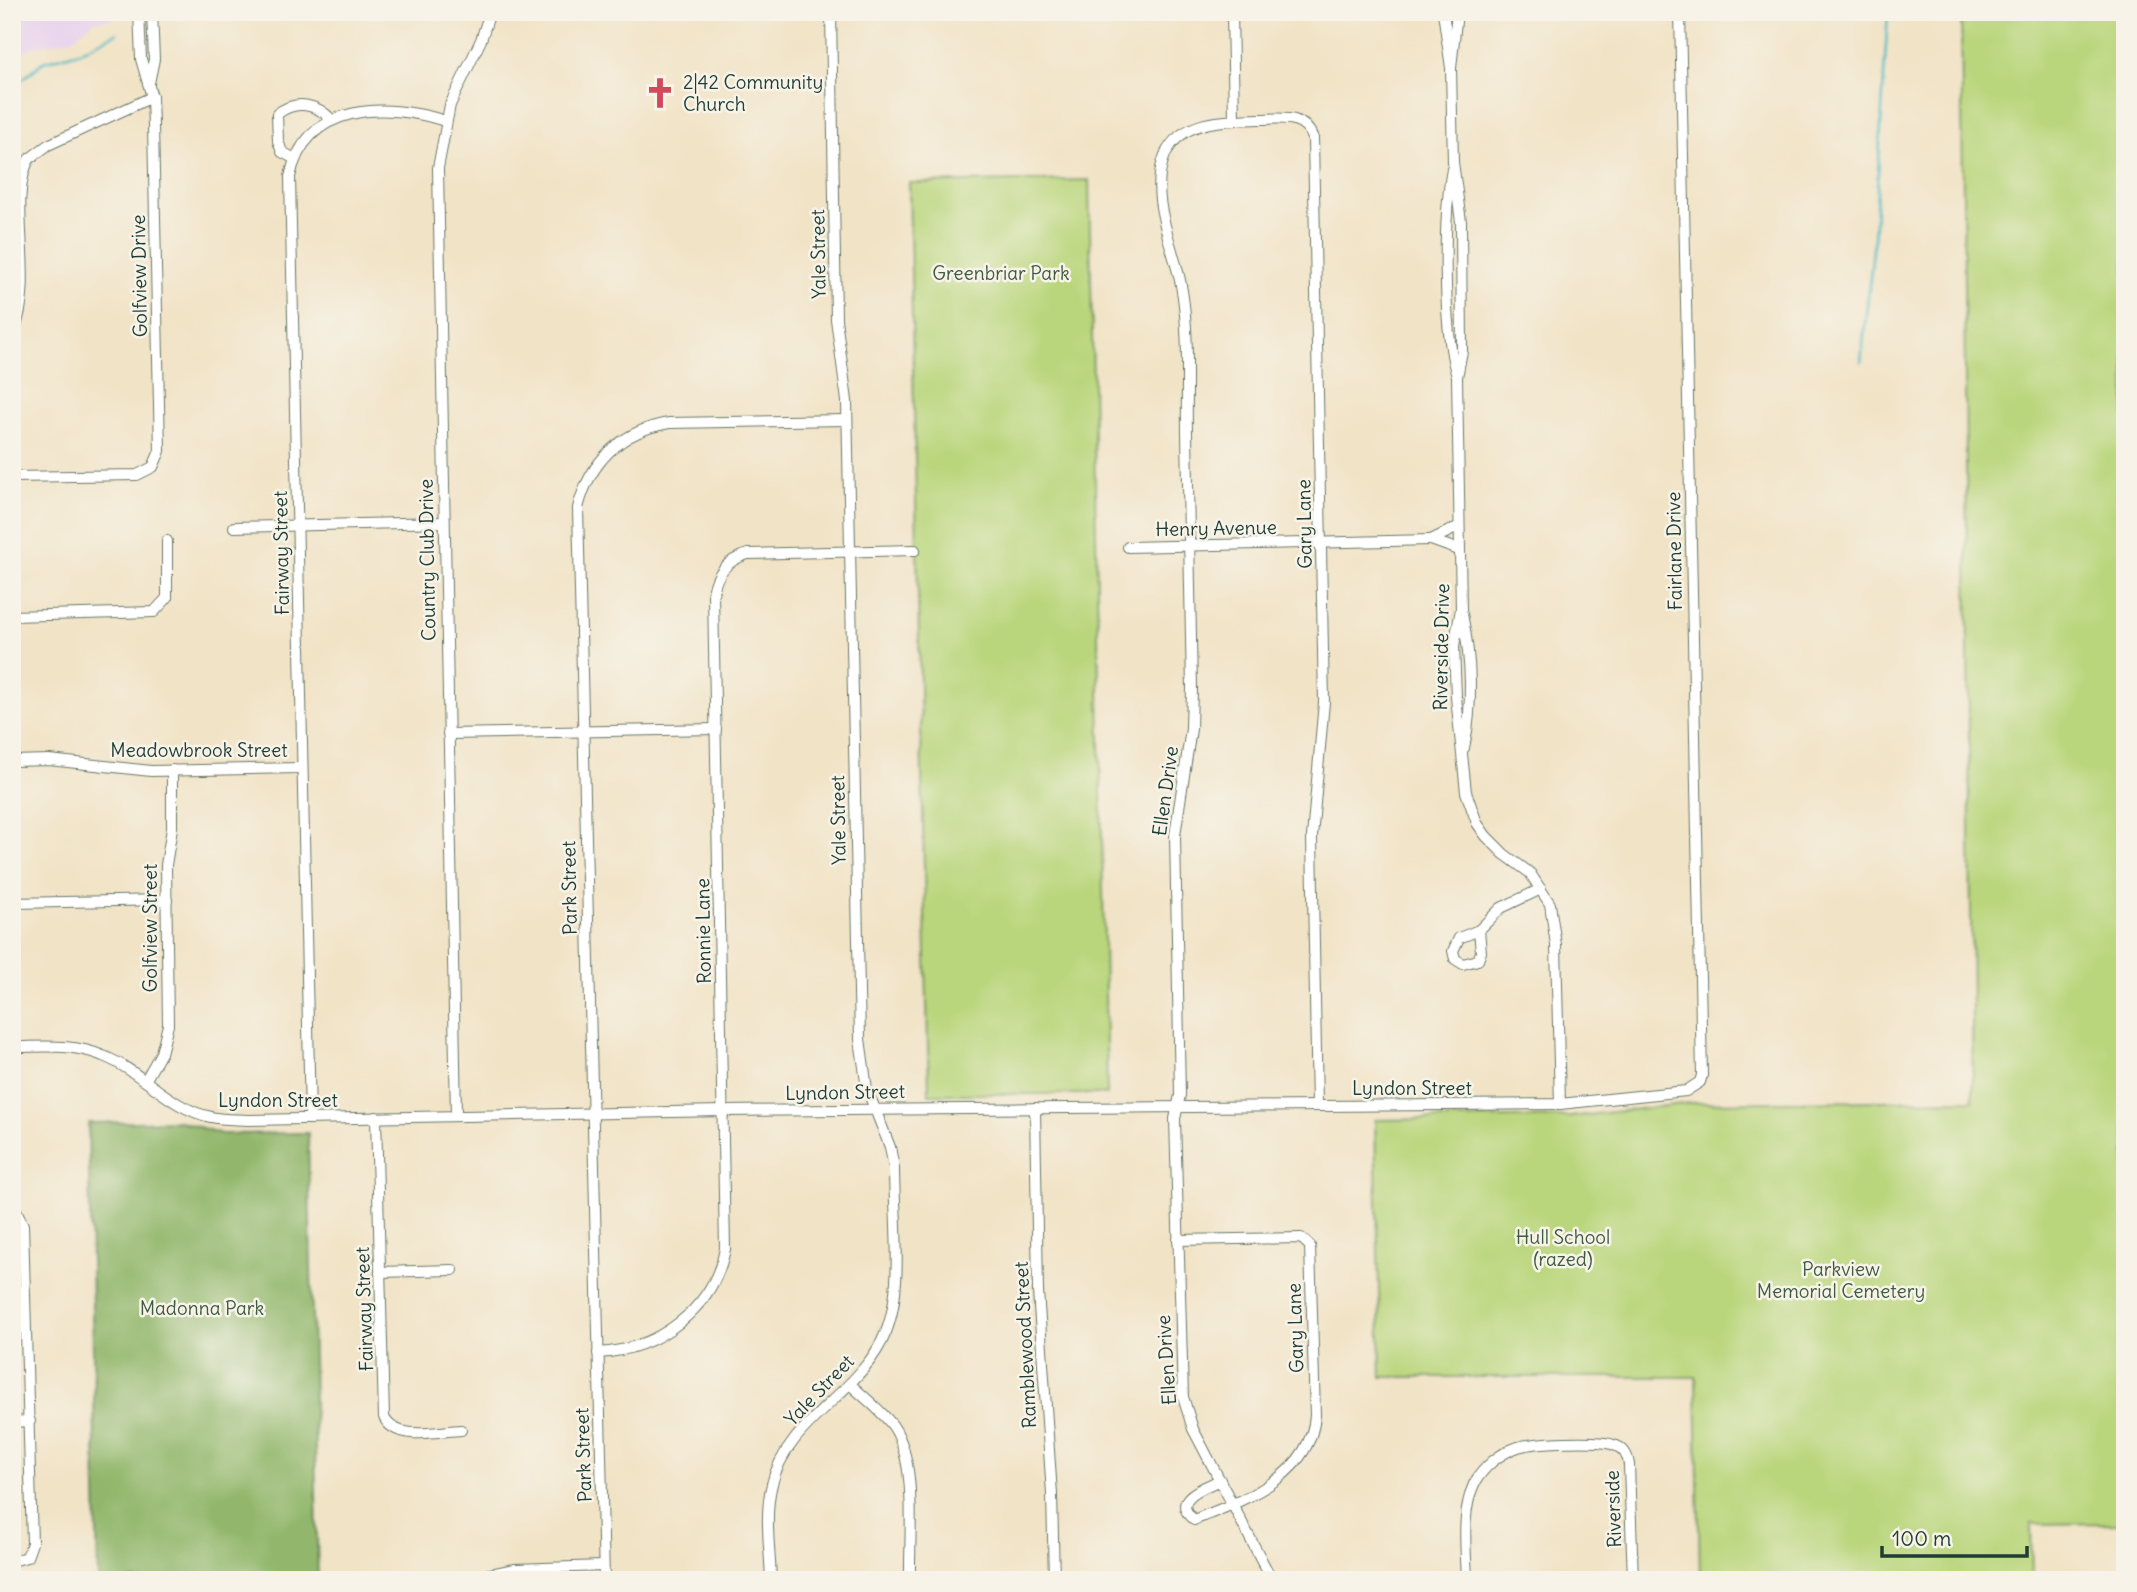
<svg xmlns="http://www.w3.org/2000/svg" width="2137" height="1592" viewBox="0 0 2137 1592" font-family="Delius,sans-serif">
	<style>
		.built { fill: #e8d2ee }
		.green { fill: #b9d67c; stroke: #6c8a58; stroke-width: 2 }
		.forest { fill: #92b76c; stroke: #587a50; stroke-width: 2 }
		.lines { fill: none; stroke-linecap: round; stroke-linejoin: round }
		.stream { stroke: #4ab8c3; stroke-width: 2.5 }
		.street-casing { stroke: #687767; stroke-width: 12 }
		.street { stroke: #fff; stroke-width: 10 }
		.labels { text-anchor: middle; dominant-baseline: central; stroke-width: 5; stroke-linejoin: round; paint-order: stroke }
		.poi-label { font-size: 19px; fill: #1f3d34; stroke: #f7f3e8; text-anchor: start }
		.street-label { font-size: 19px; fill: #1f3d34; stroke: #f7f3e8 }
		.park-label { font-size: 19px; fill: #3e5c42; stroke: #f7f3e8 }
	</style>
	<rect width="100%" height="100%" fill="#f7f3e8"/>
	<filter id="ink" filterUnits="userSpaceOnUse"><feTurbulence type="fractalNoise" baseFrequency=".0143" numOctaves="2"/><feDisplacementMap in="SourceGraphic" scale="14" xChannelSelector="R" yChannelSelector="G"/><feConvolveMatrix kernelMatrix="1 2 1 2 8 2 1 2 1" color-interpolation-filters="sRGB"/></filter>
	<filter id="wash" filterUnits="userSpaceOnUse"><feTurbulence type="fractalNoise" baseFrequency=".00686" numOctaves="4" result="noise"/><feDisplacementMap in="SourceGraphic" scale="28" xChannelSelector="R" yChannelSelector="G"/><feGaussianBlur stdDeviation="1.57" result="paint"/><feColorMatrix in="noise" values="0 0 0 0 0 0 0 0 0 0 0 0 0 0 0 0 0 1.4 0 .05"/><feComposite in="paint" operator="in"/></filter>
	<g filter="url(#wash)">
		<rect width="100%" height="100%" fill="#f1e3c6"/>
		<path class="built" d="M12,12H130V16L94,21L72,39L32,47L12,60Z"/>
		<g class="green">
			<path d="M1961,12H2125V1523L2031,1524L2032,1580H1700L1696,1377H1381L1375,1120L1570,1117L1691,1103L1973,1100Z"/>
			<path d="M1089,180L1107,1094H929L909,183Z"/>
		</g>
		<path class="forest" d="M180,1121L221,1134L308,1133L318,1580H98L88,1123Z"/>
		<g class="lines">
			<g class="stream">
				<path d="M12,81L24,78L43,62L79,52L117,33"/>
				<path d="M1861,362L1874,240L1888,12"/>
			</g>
		</g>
	</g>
	<g filter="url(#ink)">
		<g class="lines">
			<defs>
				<g id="street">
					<path d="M1232,12L1234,120"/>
					<path d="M1443,12L1451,68L1453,162L1461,222L1462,351L1457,377L1461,609L1454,646L1456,697L1466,792L1477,823L1486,836L1504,854L1530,873L1550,904L1556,945L1560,1104"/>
					<path d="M1451,68L1457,12"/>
					<path d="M149,83L154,59L152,12"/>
					<path d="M295,159L282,152L278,141L277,114C296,99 317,104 332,120"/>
					<path d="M1452,169C1443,218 1443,326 1456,373"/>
					<path d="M14,331C36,278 7,203 29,159L48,145L152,97"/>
					<path d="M12,477L137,475L153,467L160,451L153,126L152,97L141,59L139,12"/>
					<path d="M234,527L444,522"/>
					<path d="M1458,527L1431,540L1459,550"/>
					<path d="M1128,547L1431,540"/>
					<path d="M1462,614C1471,657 1473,705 1464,748"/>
					<path d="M12,616L154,612L167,598V541"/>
					<path d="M448,734L716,729"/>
					<path d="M12,761L49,760L151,771L302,768"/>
					<path d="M12,903L167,900"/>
					<path d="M1479,930L1481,952L1478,960L1463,964L1455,959L1453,951L1459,938L1479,930L1501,908L1541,889"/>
					<path d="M12,1047C43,1047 74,1043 103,1056C142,1071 170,1109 211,1117C223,1120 237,1119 249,1120L724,1111L1560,1104L1686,1091L1700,1082L1702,1075L1680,12"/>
					<path d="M145,1081L161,1053L168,1025L166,865L172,828V770"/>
					<path d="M1035,1108L1038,1291L1052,1494L1054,1580"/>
					<path d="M456,1116L438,168L450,105L481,40L490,12"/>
					<path d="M376,1117L384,1417C395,1442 438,1431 461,1430"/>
					<path d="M310,1119L290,177C305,103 385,102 445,121"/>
					<path d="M12,1201L23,1225L32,1543L27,1557L12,1561"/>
					<path d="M1178,1240L1301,1238L1310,1246L1315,1415C1311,1477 1243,1500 1194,1520C1169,1499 1203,1488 1220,1480"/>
					<path d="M380,1272L453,1270"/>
					<path d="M598,1353C657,1350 713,1310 725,1249L713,594C716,573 727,560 748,554L915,550"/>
					<path d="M851,1385C865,1398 882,1411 893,1426C918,1463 909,1536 910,1580"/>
					<path d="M12,1422L30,1421"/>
					<path d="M461,1580L515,1569L603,1566"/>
					<path d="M604,1580L578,508C590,461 621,431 669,423L847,420"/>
					<path d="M771,1580C770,1549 764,1514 772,1484C787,1420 862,1393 886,1332C904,1287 894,1217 894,1168L890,1147L867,1089L860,1039L847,401L836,319L831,12"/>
					<path d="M1272,1580L1193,1429L1183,1397L1175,1119L1180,1095L1175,835L1191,729L1192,689C1190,604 1188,519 1187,434C1186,385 1190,333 1181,285C1173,244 1148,197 1165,155C1181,119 1226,120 1259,119C1281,119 1303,113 1313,138L1324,702L1312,837L1317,1106"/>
					<path d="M1467,1580C1466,1549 1461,1513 1474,1484C1483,1467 1500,1453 1518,1447C1533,1442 1600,1439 1614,1445C1624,1448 1628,1456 1629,1465L1633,1580"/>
				</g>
			</defs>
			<use href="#street" class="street-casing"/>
			<use href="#street" class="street"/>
		</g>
	</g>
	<defs>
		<symbol id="church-bare" viewBox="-9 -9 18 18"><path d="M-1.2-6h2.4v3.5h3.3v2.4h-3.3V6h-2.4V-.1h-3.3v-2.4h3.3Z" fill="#d1495b" stroke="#f7f3e8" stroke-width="2.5" paint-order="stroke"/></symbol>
	</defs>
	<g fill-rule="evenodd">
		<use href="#church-bare" x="638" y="71" width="44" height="44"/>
	</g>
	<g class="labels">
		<g class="poi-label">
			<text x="683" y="82">2|42 Community<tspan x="683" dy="22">Church</tspan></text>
		</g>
		<g class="street-label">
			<text transform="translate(818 254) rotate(-91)">Yale Street</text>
			<text transform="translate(139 276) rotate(-91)">Golfview Drive</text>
			<text transform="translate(1304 524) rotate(-91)">Gary Lane</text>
			<text transform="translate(1216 528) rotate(-1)">Henry Avenue</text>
			<text transform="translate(1674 551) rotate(-91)">Fairlane Drive</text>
			<text transform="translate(281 553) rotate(-91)">Fairway Street</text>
			<text transform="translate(427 560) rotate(-91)">Country Club Drive</text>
			<text transform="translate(1441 647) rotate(-89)">Riverside Drive</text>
			<text x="199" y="750">Meadowbrook Street</text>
			<text transform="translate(1165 791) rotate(-82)">Ellen Drive</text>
			<text transform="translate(838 820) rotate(-91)">Yale Street</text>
			<text transform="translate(569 888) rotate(-91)">Park Street</text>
			<text transform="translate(150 928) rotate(-90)">Golfview Street</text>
			<text transform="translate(703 931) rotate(-91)">Ronnie Lane</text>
			<text x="1412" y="1088">Lyndon Street</text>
			<text transform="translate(845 1092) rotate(-1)">Lyndon Street</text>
			<text x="278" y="1100">Lyndon Street</text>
			<text transform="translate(364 1309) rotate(-92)">Fairway Street</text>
			<text transform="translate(1295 1328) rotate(-92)">Gary Lane</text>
			<text transform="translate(1025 1345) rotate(-93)">Ramblewood Street</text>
			<text transform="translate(1166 1360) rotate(-94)">Ellen Drive</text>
			<text transform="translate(819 1390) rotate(-46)">Yale Street</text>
			<text transform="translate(583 1455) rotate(-92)">Park Street</text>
			<text transform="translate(1613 1509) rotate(-92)">Riverside</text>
		</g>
		<g class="park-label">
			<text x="1001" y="273">Greenbriar Park</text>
			<text x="1563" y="1237">Hull School<tspan x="1563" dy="22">(razed)</tspan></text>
			<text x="1841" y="1269">Parkview<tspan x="1841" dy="22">Memorial Cemetery</tspan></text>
			<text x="202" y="1308">Madonna Park</text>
		</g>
	</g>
	<rect width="2137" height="1592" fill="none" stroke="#f7f3e8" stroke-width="42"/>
	<path d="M1882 1546v10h145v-10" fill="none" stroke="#1f3d34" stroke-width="3.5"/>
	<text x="1892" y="1546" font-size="21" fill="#1f3d34" stroke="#f7f3e8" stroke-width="5" paint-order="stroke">100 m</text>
</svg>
